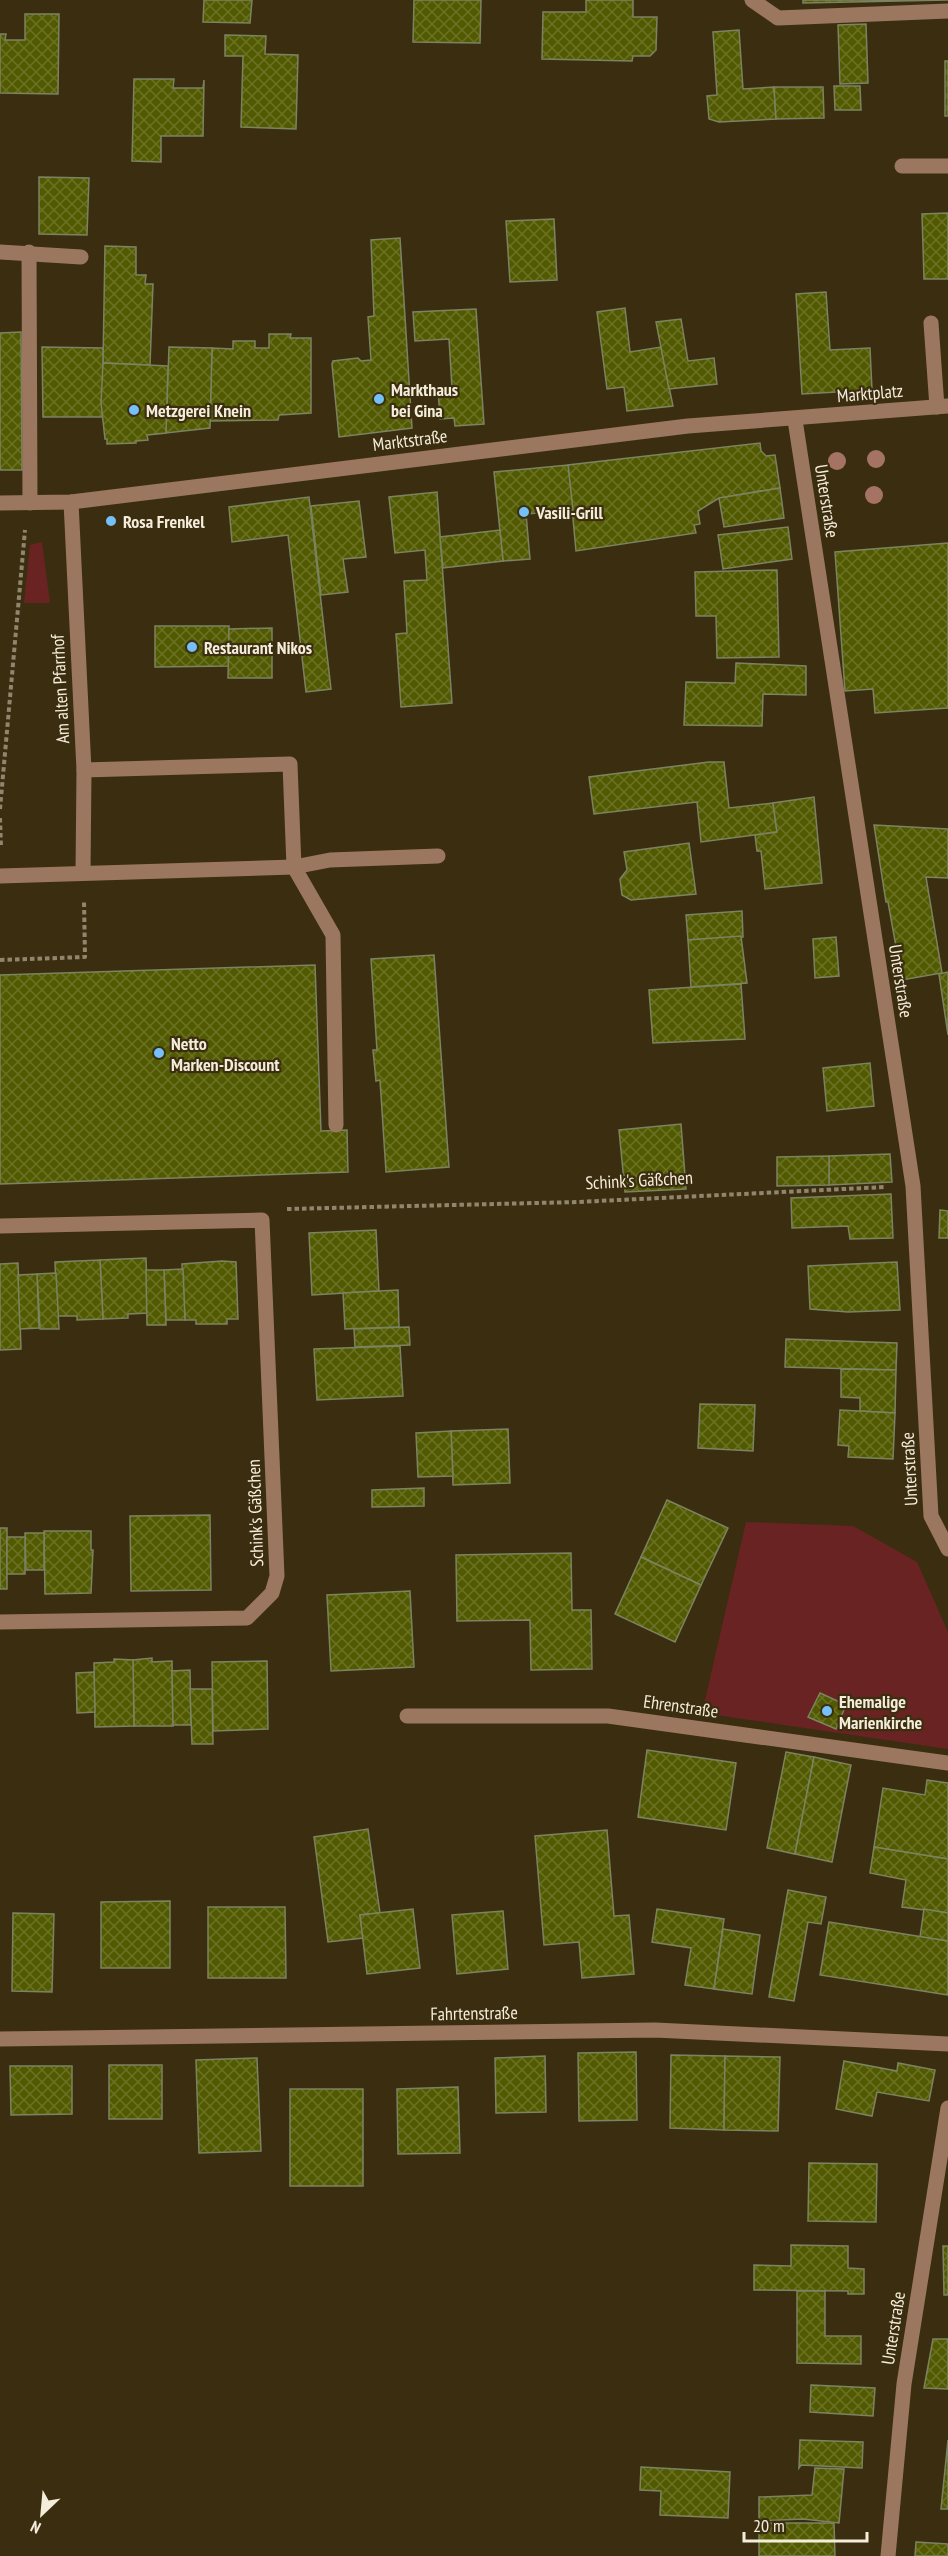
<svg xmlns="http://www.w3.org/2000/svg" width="948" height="2556" viewBox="0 0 948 2556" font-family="'PT Sans Narrow',sans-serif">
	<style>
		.green { fill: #692323 }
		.building { fill: url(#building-cross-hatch); stroke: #7c8361; stroke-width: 1.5 }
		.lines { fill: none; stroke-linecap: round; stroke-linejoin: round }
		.path { stroke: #90856d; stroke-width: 4; stroke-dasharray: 4.5 3; stroke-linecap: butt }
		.minor { stroke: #9c7760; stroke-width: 15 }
		.tree { fill: #a57363 }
		.poi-dot { fill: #75c0f6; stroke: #3b2e10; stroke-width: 2 }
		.labels { text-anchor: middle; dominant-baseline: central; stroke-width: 4.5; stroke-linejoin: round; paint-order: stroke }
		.poi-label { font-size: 18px; font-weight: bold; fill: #f5eddb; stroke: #3b2e10; text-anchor: start }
		.street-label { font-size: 18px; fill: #f5eddb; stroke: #3b2e10 }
	</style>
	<defs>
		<pattern id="building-cross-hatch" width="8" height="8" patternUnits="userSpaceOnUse" patternTransform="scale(1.5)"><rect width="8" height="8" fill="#515a00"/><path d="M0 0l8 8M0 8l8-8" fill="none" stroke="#6b7225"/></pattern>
	</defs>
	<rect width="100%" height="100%" fill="#3b2e10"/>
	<g class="green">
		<path d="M42,542L50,603H24L30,545Z"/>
		<path d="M746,1522L853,1526L917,1562L948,1632V1749L702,1713Z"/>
	</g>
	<g class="building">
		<path d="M204,0H252L250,23L203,22Z"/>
		<path d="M414,0H481L480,43L413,42Z"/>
		<path d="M586,0H633V17H657L656,50L650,56H633L632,61L542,59L543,12H586Z"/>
		<path d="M803,0H948L803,3Z"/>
		<path d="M25,14H59L58,94L0,93V34H6L5,40H25Z"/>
		<path d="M866,24L868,83L840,84L838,25Z"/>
		<path d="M739,30L743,89L774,87L776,119L719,122L709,119L707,96L717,95L713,32Z"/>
		<path d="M225,35L266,36L265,54L298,55L296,129L241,127L243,56H225Z"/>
		<rect x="945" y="61" width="3" height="55"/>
		<path d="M134,79H174L173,88H203L204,80L203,136H161V162L132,161Z"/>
		<path d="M834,86H860L861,110H835Z"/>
		<path d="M774,87H823L824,118L776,119Z"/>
		<path d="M39,177L89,178L87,235L39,234Z"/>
		<path d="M948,213V279H924L922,214Z"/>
		<path d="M554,219L557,280L510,282L506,221Z"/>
		<path d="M400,238L412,428L339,437L332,364L333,361L358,358L361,361L371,360L368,317L374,316L371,240Z"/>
		<path d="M105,246L136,247V275H146L145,284H153L150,365L103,363Z"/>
		<path d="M826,292L830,350L870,348L872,390L802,394L796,294Z"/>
		<path d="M625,308L630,352L661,347L673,406L627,411L624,387L607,389L597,312Z"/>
		<path d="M476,309L484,424L455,426L454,418L440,419L438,389L452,388L449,339L415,341L413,312Z"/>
		<path d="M681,319L688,361L714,358L717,384L669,389L656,322Z"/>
		<path d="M21,332L22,470H0V333Z"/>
		<path d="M269,334H291L290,338H311V413L279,415L278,420L210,421L212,348L233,349V341H255V348H269Z"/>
		<path d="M42,347L103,348V417H43Z"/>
		<path d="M169,347L212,348L210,428L166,433Z"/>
		<path d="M103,363L168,366L166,433L147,435L148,440L136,441V443L107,444V439H105L101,403Z"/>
		<path d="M760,443L761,451L766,456L775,455L780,488L719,498L698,511L700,524L694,525L696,533L576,551L568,465Z"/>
		<path d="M568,465L573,510L526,514L530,559L503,561L494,472Z"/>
		<path d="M780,488L784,518L724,527L719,498Z"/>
		<path d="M437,492L452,703L401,707L396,634L407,633L404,581L427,580L425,550L395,553L389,497Z"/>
		<path d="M309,497L331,689L306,692L288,535L232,542L229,507Z"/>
		<path d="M359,501L366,557L343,559L348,592L321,595L311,506Z"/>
		<path d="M788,527L792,559L723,569L718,535Z"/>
		<path d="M500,530L503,561L443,568L440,537Z"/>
		<path d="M948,543V708L875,713L873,689L845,691L835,552Z"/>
		<path d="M777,570L779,657L717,658L716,616H696L695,572Z"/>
		<path d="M155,626H229V666L155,667Z"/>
		<path d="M272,628V678H228L229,629Z"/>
		<path d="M736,663L806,666V695L763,694L762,726L684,725L686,682L735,683Z"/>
		<path d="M709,762H724L729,808L773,803L777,832L701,842L697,802L594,814L589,777Z"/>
		<path d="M814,797L822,883L765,889L761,851H757L755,835L777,832L773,803Z"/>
		<path d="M874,825L948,829V878L926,877L942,973L902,980L888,902H886Z"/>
		<path d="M689,843L696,894L631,900L622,895L620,879L627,870L624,852Z"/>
		<path d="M742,911L743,937L688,940L686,915Z"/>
		<path d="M741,936L747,983L691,987L688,940Z"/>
		<path d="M836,937L839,976L815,978L813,939Z"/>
		<path d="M434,955L449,1167L386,1172L380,1080L376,1081L373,1050H377L371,959Z"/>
		<path d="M315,965L321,1131L347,1130L348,1172L0,1184V975Z"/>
		<path d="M948,972V1035L939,974Z"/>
		<path d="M741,984L745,1039L653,1043L649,990Z"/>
		<path d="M870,1063L874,1106L827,1111L823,1068Z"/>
		<path d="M681,1124L686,1189L625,1192L619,1130Z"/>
		<path d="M890,1154L892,1182L829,1185V1156Z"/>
		<path d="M829,1156V1185L777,1186V1157Z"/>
		<path d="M891,1194L893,1238L850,1239L848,1226L792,1228L791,1198Z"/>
		<path d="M940,1210L948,1211V1238H939Z"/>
		<path d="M376,1230L379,1291L312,1295L309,1233Z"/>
		<path d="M146,1258L148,1313L128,1314V1318L103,1319L100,1260Z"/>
		<path d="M100,1260L103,1319L77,1320V1316H57L55,1262Z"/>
		<path d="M222,1261L236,1262L238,1319H227V1324H196V1320H185L182,1264Z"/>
		<path d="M897,1262L900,1310L848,1312L810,1309L808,1266Z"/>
		<path d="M18,1263L21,1349L0,1350V1264Z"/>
		<path d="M183,1269L185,1320H166L164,1270Z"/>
		<path d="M146,1270H164L166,1325H147Z"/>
		<path d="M56,1273L59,1329H40L37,1274Z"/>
		<path d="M37,1274L39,1328L20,1329L18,1275Z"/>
		<path d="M398,1290L399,1327L345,1329L343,1293Z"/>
		<path d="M409,1327L410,1345L355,1347L354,1329Z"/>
		<path d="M786,1339L897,1343L896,1370L785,1367Z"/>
		<path d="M400,1346L403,1396L317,1400L314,1349Z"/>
		<path d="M841,1369L896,1370L895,1413L860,1411V1398L841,1397Z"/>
		<path d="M700,1404L755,1405L753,1451L698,1448Z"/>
		<path d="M840,1410L895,1413L893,1459L848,1457L849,1446L838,1445Z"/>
		<path d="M508,1429L510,1483L453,1485L451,1431Z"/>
		<path d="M451,1431L453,1476L418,1477L416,1433Z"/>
		<path d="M424,1488V1506L372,1507V1490Z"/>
		<path d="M667,1500L728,1528L701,1585L641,1557Z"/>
		<path d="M210,1515L211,1590L131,1591L130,1516Z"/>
		<rect x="0" y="1528" width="7" height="61"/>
		<path d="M44,1531H91V1550H93L91,1593L45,1594Z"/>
		<path d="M25,1533H44V1570H26Z"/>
		<rect x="7" y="1537" width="18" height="37"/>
		<path d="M571,1553L572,1610H591L592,1669L531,1670L530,1620L457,1621L456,1555Z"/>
		<path d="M641,1557L701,1585L675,1642L615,1614Z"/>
		<path d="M410,1591L414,1667L331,1671L327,1595Z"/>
		<path d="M152,1658V1662L172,1661L173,1726H134L133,1660Z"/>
		<path d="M114,1659L133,1660L134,1726L95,1727L94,1663L114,1662Z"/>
		<path d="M267,1661L268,1729L213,1731L212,1662Z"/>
		<path d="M190,1670L191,1725H173L172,1671Z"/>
		<path d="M94,1672L95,1712L77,1713L76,1673Z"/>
		<path d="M190,1689H212L213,1744H192Z"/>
		<path d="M820,1693L846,1705L836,1729L808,1717Z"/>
		<path d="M647,1750L736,1763L726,1830L638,1817Z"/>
		<path d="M786,1752L814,1757L795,1854L767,1848Z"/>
		<path d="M814,1757L851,1765L832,1862L795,1854Z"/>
		<path d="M927,1780L948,1783V1859L874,1847L883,1788L925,1795Z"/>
		<path d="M368,1829L380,1913L360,1915L363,1938L328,1942L314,1837Z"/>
		<path d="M607,1830L614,1916L629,1915L634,1974L582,1978L579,1942L544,1945L535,1836Z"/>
		<path d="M874,1847L948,1859V1913L902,1907L906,1880L870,1873Z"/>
		<path d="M788,1890L826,1897L821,1924L808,1922L794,2001L769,1997Z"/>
		<path d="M170,1901V1968H101V1902Z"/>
		<path d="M208,1907H285L286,1978H208Z"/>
		<path d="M413,1909L420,1968L367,1974L360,1915Z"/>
		<path d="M657,1909L724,1919L714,1989L685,1985L691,1948L652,1942Z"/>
		<path d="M924,1909L948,1913V1941L920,1937Z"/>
		<path d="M503,1911L508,1969L457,1974L452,1915Z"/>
		<path d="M13,1913L54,1914L52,1992L12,1991Z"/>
		<path d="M829,1922L948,1941V1995L820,1975Z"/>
		<path d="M723,1929L760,1935L752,1994L714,1989Z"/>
		<path d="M636,2052L637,2120L579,2121L578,2053Z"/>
		<path d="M671,2055L725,2056L724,2130L670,2128Z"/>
		<path d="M545,2056L546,2112L496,2113L495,2058Z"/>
		<path d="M725,2056L780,2057L778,2131L724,2130Z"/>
		<path d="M257,2058L261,2151L199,2153L196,2060Z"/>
		<path d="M844,2061L897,2071L898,2063L935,2070L929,2101L877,2092L872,2116L836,2109Z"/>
		<rect x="109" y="2065" width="53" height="54"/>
		<path d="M10,2066H72V2114L11,2115Z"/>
		<path d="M458,2087L460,2153L398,2154L397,2089Z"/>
		<rect x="290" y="2089" width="73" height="97"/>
		<path d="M809,2163L877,2164L876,2222L808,2221Z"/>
		<path d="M791,2245L848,2246V2268L864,2269V2294H848V2291L754,2290V2265L791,2266Z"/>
		<path d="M943,2246H948V2295H944Z"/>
		<path d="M797,2291H825V2336H861V2364L797,2363Z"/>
		<path d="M933,2339H948V2389L924,2388Z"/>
		<path d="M811,2385L875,2388L873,2416L810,2412Z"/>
		<path d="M800,2440L863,2442L862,2468L801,2465L799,2468Z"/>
		<path d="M948,2440V2509H941Z"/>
		<path d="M641,2467L730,2472L728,2518L660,2515L661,2491L640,2490Z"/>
		<path d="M815,2468L844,2469L839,2523L803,2519L759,2521V2497L812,2495Z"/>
		<path d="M759,2523H834L835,2556H759Z"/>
		<path d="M916,2542L948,2544V2556H915Z"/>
	</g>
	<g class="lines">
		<g class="path">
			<path d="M0,809L25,530"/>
			<path d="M0,818L1,847"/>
			<path d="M0,960L85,957L84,901"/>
			<path d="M287,1209L578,1202L885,1187"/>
		</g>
		<g class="minor">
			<path d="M752,0L778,18L948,11"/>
			<path d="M902,166H948"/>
			<path d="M0,252L81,257"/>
			<path d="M29,252L30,503"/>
			<path d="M931,323L937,407"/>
			<path d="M795,420L913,1186L931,1516L948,1549"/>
			<path d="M71,502L84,770L83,873"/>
			<path d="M0,503L71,502L688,426L948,406"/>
			<path d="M0,876L294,867L290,764L84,770"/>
			<path d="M336,1125L333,935L294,867L330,860L438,856"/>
			<path d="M0,1226L262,1220L277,1576L272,1593L247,1618L0,1622"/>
			<path d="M407,1716H608L948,1763"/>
			<path d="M0,2039L655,2030L948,2044"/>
			<path d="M888,2556L904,2384L948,2108"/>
		</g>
	</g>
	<g class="tree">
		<circle cx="876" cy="459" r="9"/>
		<circle cx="837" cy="461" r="9"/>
		<circle cx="874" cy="495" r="9"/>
	</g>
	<g class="poi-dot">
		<circle cx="379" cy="399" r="6"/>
		<circle cx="134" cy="410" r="6"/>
		<circle cx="524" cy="512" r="6"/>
		<circle cx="111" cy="521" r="6"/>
		<circle cx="192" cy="647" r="6"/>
		<circle cx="159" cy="1053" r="6"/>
		<circle cx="827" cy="1711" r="6"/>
	</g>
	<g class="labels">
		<g class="poi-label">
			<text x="391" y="389">Markthaus<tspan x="391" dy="21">bei Gina</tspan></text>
			<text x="146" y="410">Metzgerei Knein</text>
			<text x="536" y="512">Vasili-Grill</text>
			<text x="123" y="521">Rosa Frenkel</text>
			<text x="204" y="647">Restaurant Nikos</text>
			<text x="171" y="1043">Netto<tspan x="171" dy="21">Marken-Discount</tspan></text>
			<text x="839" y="1701">Ehemalige<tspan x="839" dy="21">Marienkirche</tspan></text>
		</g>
		<g class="street-label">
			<text transform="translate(870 393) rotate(-5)">Marktplatz</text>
			<text transform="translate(410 440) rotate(-7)">Marktstraße</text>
			<text transform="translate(827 501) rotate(81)">Unterstraße</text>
			<text transform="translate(60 689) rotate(-93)">Am alten Pfarrhof</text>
			<text transform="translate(901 981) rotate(81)">Unterstraße</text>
			<text transform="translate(639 1180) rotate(-3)">Schink's Gäßchen</text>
			<text transform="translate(909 1469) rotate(-93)">Unterstraße</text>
			<text transform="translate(255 1513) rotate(-92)">Schink's Gäßchen</text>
			<text transform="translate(681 1706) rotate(8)">Ehrenstraße</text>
			<text transform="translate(474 2013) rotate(-1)">Fahrtenstraße</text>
			<text transform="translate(893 2328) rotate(-81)">Unterstraße</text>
		</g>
	</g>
	<g transform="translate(42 2514) rotate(206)" stroke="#3b2e10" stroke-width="4.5" paint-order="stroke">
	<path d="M0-4.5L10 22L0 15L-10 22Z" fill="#f5eddb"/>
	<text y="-9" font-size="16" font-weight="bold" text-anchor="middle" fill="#f5eddb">N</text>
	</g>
	<path d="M744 2532v9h123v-9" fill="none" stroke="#f5eddb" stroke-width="3"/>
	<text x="753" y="2532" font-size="18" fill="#f5eddb" stroke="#3b2e10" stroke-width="4.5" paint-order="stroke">20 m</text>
</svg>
